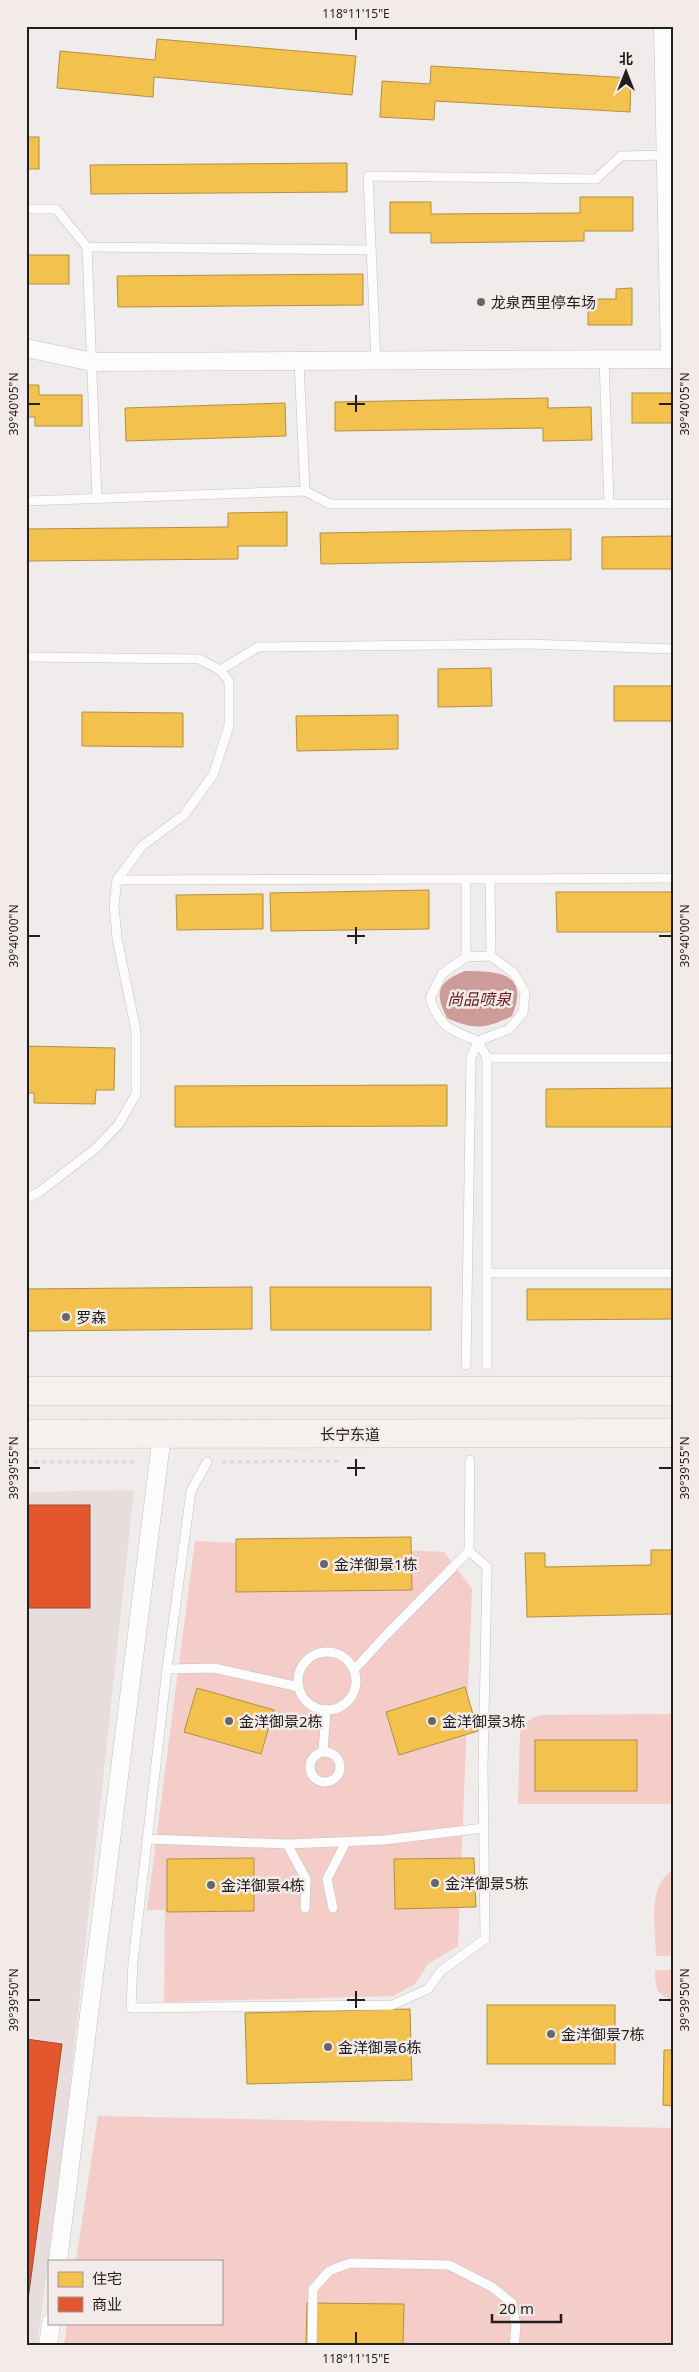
<svg xmlns="http://www.w3.org/2000/svg" width="699" height="2372" viewBox="0 0 699 2372" font-family="'Noto Sans','Noto Sans SC',sans-serif">
	<style>
		.built { fill: #e7dddc }
		.green { fill: #f4ccc8 }
		.water { fill: #cd9c98 }
		.homes { fill: #f2c14e; stroke: #b39040 }
		.shops { fill: #e4572e; stroke: #aa4629 }
		.lines { fill: none; stroke-linecap: round; stroke-linejoin: round }
		.lane-casing { stroke: #c5c2c2; stroke-width: 10 }
		.street-casing { stroke: #c5c2c2; stroke-width: 19 }
		.primary-casing { stroke: #c9c6c6; stroke-width: 29 }
		.path { stroke: #dad8d8; stroke-width: 3; stroke-dasharray: 4 4; stroke-linecap: butt }
		.lane { stroke: #fdfcfc; stroke-width: 9 }
		.street { stroke: #fdfcfc; stroke-width: 18 }
		.primary { stroke: #f6f0ef; stroke-width: 28 }
		.ticks { fill: none; stroke: #211e1e; stroke-width: 2 }
		.poi-dot { fill: #696666; stroke: #f2ebea; stroke-width: 2 }
		.labels { text-anchor: middle; dominant-baseline: central; stroke-width: 5; stroke-linejoin: round; paint-order: stroke }
		.poi-label { font-size: 15px; fill: #211e1e; stroke: #f2ebea; text-anchor: start }
		.street-label { font-size: 15px; fill: #211e1e; stroke: #f2ebea }
		.water-label { font-size: 16px; font-style: italic; fill: #6a1618; stroke: #f2ebea }
		.neatline { fill: none; stroke: #211e1e; stroke-width: 2 }
		.ticks-label { font-size: 12px; text-anchor: middle; fill: #211e1e }
	</style>
	<rect width="100%" height="100%" fill="#f0ecec"/>
	<path class="built" d="M134,1490L67,2115L37,2346H26V1492Z"/>
	<g class="green">
		<path d="M195,1541L444,1552L472,1589L458,1946L428,1964L415,1984L393,1996L164,2002L165,1910H147Z"/>
		<path d="M673,1714V1804H518L520,1733C524,1722 530,1718 542,1715Z"/>
		<path d="M673,1870V1956H656C656,1928 646,1886 673,1870Z"/>
		<path d="M655,1970H673V2001C656,1995 655,1986 655,1970Z"/>
		<path d="M98,2116L673,2128V2346H64L67,2323H221V2261H76Z"/>
	</g>
	<path class="water" d="M465,971C499,971 530,973 512,1016C486,1029 474,1030 447,1018C434,992 437,982 465,971Z"/>
	<g class="homes">
		<path d="M157,39L356,56L352,95L154,77L153,97L57,88L60,51L155,60Z"/>
		<path d="M431,66L631,78L630,112L435,101L434,120L380,117L382,81L430,84Z"/>
		<rect x="26" y="137" width="13" height="32"/>
		<path d="M347,163V192L91,194L90,165Z"/>
		<path d="M580,197H633V231H584V241L431,243V233H390V202H431V214L580,213Z"/>
		<rect x="26" y="255" width="43" height="29"/>
		<path d="M363,274V305L118,307L117,276Z"/>
		<path d="M632,288V325H588V299H616V289Z"/>
		<path d="M26,385H39V395H82V426H35V417H26Z"/>
		<rect x="632" y="393" width="41" height="30"/>
		<path d="M548,398V408L591,407L592,440L543,441V428L335,431V402Z"/>
		<path d="M285,403L286,436L126,441L125,408Z"/>
		<path d="M287,512V546H238V559L26,561V529L228,527V513Z"/>
		<path d="M571,529V560L321,564L320,533Z"/>
		<path d="M673,536V569H602V537Z"/>
		<path d="M491,668L492,706L438,707V669Z"/>
		<rect x="614" y="686" width="59" height="35"/>
		<path d="M82,712L183,713V747L82,746Z"/>
		<path d="M398,715V749L297,751L296,716Z"/>
		<path d="M429,890V929L271,931L270,893Z"/>
		<path d="M556,892H673V932H557Z"/>
		<path d="M263,894V929L177,930L176,895Z"/>
		<path d="M26,1046L115,1048L114,1090H96L95,1104L34,1103V1093H26Z"/>
		<path d="M447,1085V1126L175,1127V1086Z"/>
		<path d="M673,1088V1127H546V1089Z"/>
		<path d="M252,1287V1329L26,1331V1289Z"/>
		<path d="M270,1287H431V1330H271Z"/>
		<path d="M527,1289H673V1319L527,1320Z"/>
		<path d="M411,1537L412,1590L236,1592V1539Z"/>
		<path d="M651,1550H672L673,1614L527,1617L525,1553H545V1567L651,1565Z"/>
		<path d="M465,1687L478,1731L399,1755L386,1712Z"/>
		<path d="M197,1688L274,1710L261,1754L184,1732Z"/>
		<rect x="535" y="1740" width="102" height="51"/>
		<path d="M254,1858V1911L167,1912V1859Z"/>
		<path d="M474,1858L476,1907L395,1909L394,1859Z"/>
		<rect x="487" y="2005" width="128" height="59"/>
		<path d="M410,2009L412,2080L247,2084L245,2013Z"/>
		<path d="M664,2050H673V2106L663,2105Z"/>
		<path d="M307,2303L404,2304L403,2346H306Z"/>
	</g>
	<g class="shops">
		<rect x="26" y="1505" width="64" height="103"/>
		<path d="M26,2039L62,2044L26,2315Z"/>
	</g>
	<g class="lines">
		<defs>
			<g id="lane">
				<path d="M26,209H56L87,247L371,250"/>
				<path d="M87,247L97,498"/>
				<path d="M604,360L609,504"/>
				<path d="M376,361L368,176L596,179L621,156L666,155"/>
				<path d="M299,362L305,491"/>
				<path d="M26,501L305,491L330,504H673"/>
				<path d="M26,657L199,659L220,670L229,681V726L213,775L184,815L142,846L117,880L114,905L117,938L136,1031V1094L119,1124L95,1149L38,1193L26,1198"/>
				<path d="M220,670L258,647L529,644L673,649"/>
				<path d="M490,879L673,878"/>
				<path d="M117,880L466,879"/>
				<path d="M491,956L514,973L525,992L523,1013L509,1029L478,1041C452,1031 439,1027 430,998L442,974L466,957Z"/>
				<path d="M466,957V879H490L491,956"/>
				<path d="M487,1273H673"/>
				<path d="M466,1365L471,1058L478,1041L487,1058"/>
				<path d="M487,1365V1058H673"/>
				<path d="M207,1462L191,1491L167,1669L133,1962L131,2008L392,2005L428,1989L441,1971L485,1939L483,1768L487,1567L469,1551L470,1460"/>
				<circle cx="327" cy="1681" r="29"/>
				<path d="M167,1669L214,1668L299,1687"/>
				<path d="M354,1670L387,1634L469,1551"/>
				<path d="M323,1751L326,1710"/>
				<circle cx="325" cy="1767" r="15"/>
				<path d="M148,1839L287,1844L384,1840L484,1828"/>
				<path d="M287,1844L306,1879L305,1908"/>
				<path d="M333,1908L327,1879L346,1842"/>
				<path d="M312,2346L313,2289L329,2271L350,2263L449,2265L492,2287L512,2303L516,2326L514,2346"/>
			</g>
			<g id="street">
				<path d="M26,348L92,362L670,359L663,26"/>
				<path d="M58,2261L162,1435"/>
				<path d="M48,2346L51,2323"/>
			</g>
			<g id="primary">
				<path d="M26,1391H673"/>
				<path d="M26,1434L673,1433"/>
			</g>
		</defs>
		<use href="#lane" class="lane-casing"/>
		<use href="#street" class="street-casing"/>
		<use href="#primary" class="primary-casing"/>
		<g class="path">
			<path d="M26,1462H138"/>
			<path d="M222,1462L341,1461"/>
		</g>
		<use href="#lane" class="lane"/>
		<use href="#street" class="street"/>
		<use href="#primary" class="primary"/>
	</g>
	<path class="ticks" d="M356,28V40M356,395V412M28,404H40M347,404H365M659,404H672M356,927V944M28,936H40M347,936H365M659,936H672M356,1459V1476M28,1468H40M347,1468H365M659,1468H672M356,1991V2008M28,2000H40M347,2000H365M659,2000H672M356,2332V2344"/>
	<g class="poi-dot">
		<circle cx="481" cy="302" r="5"/>
		<circle cx="66" cy="1317" r="5"/>
		<circle cx="324" cy="1564" r="5"/>
		<circle cx="229" cy="1721" r="5"/>
		<circle cx="432" cy="1721" r="5"/>
		<circle cx="435" cy="1883" r="5"/>
		<circle cx="211" cy="1885" r="5"/>
		<circle cx="551" cy="2034" r="5"/>
		<circle cx="328" cy="2047" r="5"/>
	</g>
	<g class="labels">
		<g class="poi-label">
			<text x="491" y="302">龙泉西里停车场</text>
			<text x="76" y="1317">罗森</text>
			<text x="334" y="1564">金洋御景1栋</text>
			<text x="239" y="1721">金洋御景2栋</text>
			<text x="442" y="1721">金洋御景3栋</text>
			<text x="445" y="1883">金洋御景5栋</text>
			<text x="221" y="1885">金洋御景4栋</text>
			<text x="561" y="2034">金洋御景7栋</text>
			<text x="338" y="2047">金洋御景6栋</text>
		</g>
		<g class="street-label">
			<text x="350" y="1434">长宁东道</text>
		</g>
		<g class="water-label">
			<text x="479" y="999">尚品喷泉</text>
		</g>
	</g>
	<rect width="699" height="2372" fill="none" stroke="#f2ebea" stroke-width="55"/>
	<rect x="48" y="2260" width="175" height="65" fill="#f2ebea" stroke="#9e9998"/>
	<rect x="58" y="2272" width="25" height="15" fill="#f2c14e" stroke="#9e9998"/>
	<text x="92" y="2284" font-size="15" fill="#211e1e">住宅</text>
	<rect x="58" y="2297" width="25" height="15" fill="#e4572e" stroke="#9e9998"/>
	<text x="92" y="2310" font-size="15" fill="#211e1e">商业</text>
	<g transform="translate(626 72)" stroke="#f2ebea" stroke-width="4" paint-order="stroke">
	<path d="M0-4L9 19L0 12L-9 19Z" fill="#211e1e"/>
	<text y="-8" font-size="14" font-weight="bold" text-anchor="middle" fill="#211e1e">北</text>
	</g>
	<path d="M492 2314v8h69v-8" fill="none" stroke="#211e1e" stroke-width="2.5"/>
	<text x="499" y="2314" font-size="15" fill="#211e1e" stroke="#f2ebea" stroke-width="4" paint-order="stroke">20 m</text>
	<rect x="28" y="28" width="644" height="2316" class="neatline"/>
	<g class="ticks-label">
		<text x="356" y="18">118°11'15"E</text>
		<text transform="translate(14 404) rotate(-90)" y="4">39°40'05"N</text>
		<text transform="translate(685 404) rotate(-90)" y="4">39°40'05"N</text>
		<text transform="translate(14 936) rotate(-90)" y="4">39°40'00"N</text>
		<text transform="translate(685 936) rotate(-90)" y="4">39°40'00"N</text>
		<text transform="translate(14 1468) rotate(-90)" y="4">39°39'55"N</text>
		<text transform="translate(685 1468) rotate(-90)" y="4">39°39'55"N</text>
		<text transform="translate(14 2000) rotate(-90)" y="4">39°39'50"N</text>
		<text transform="translate(685 2000) rotate(-90)" y="4">39°39'50"N</text>
		<text x="356" y="2363">118°11'15"E</text>
	</g>
</svg>
